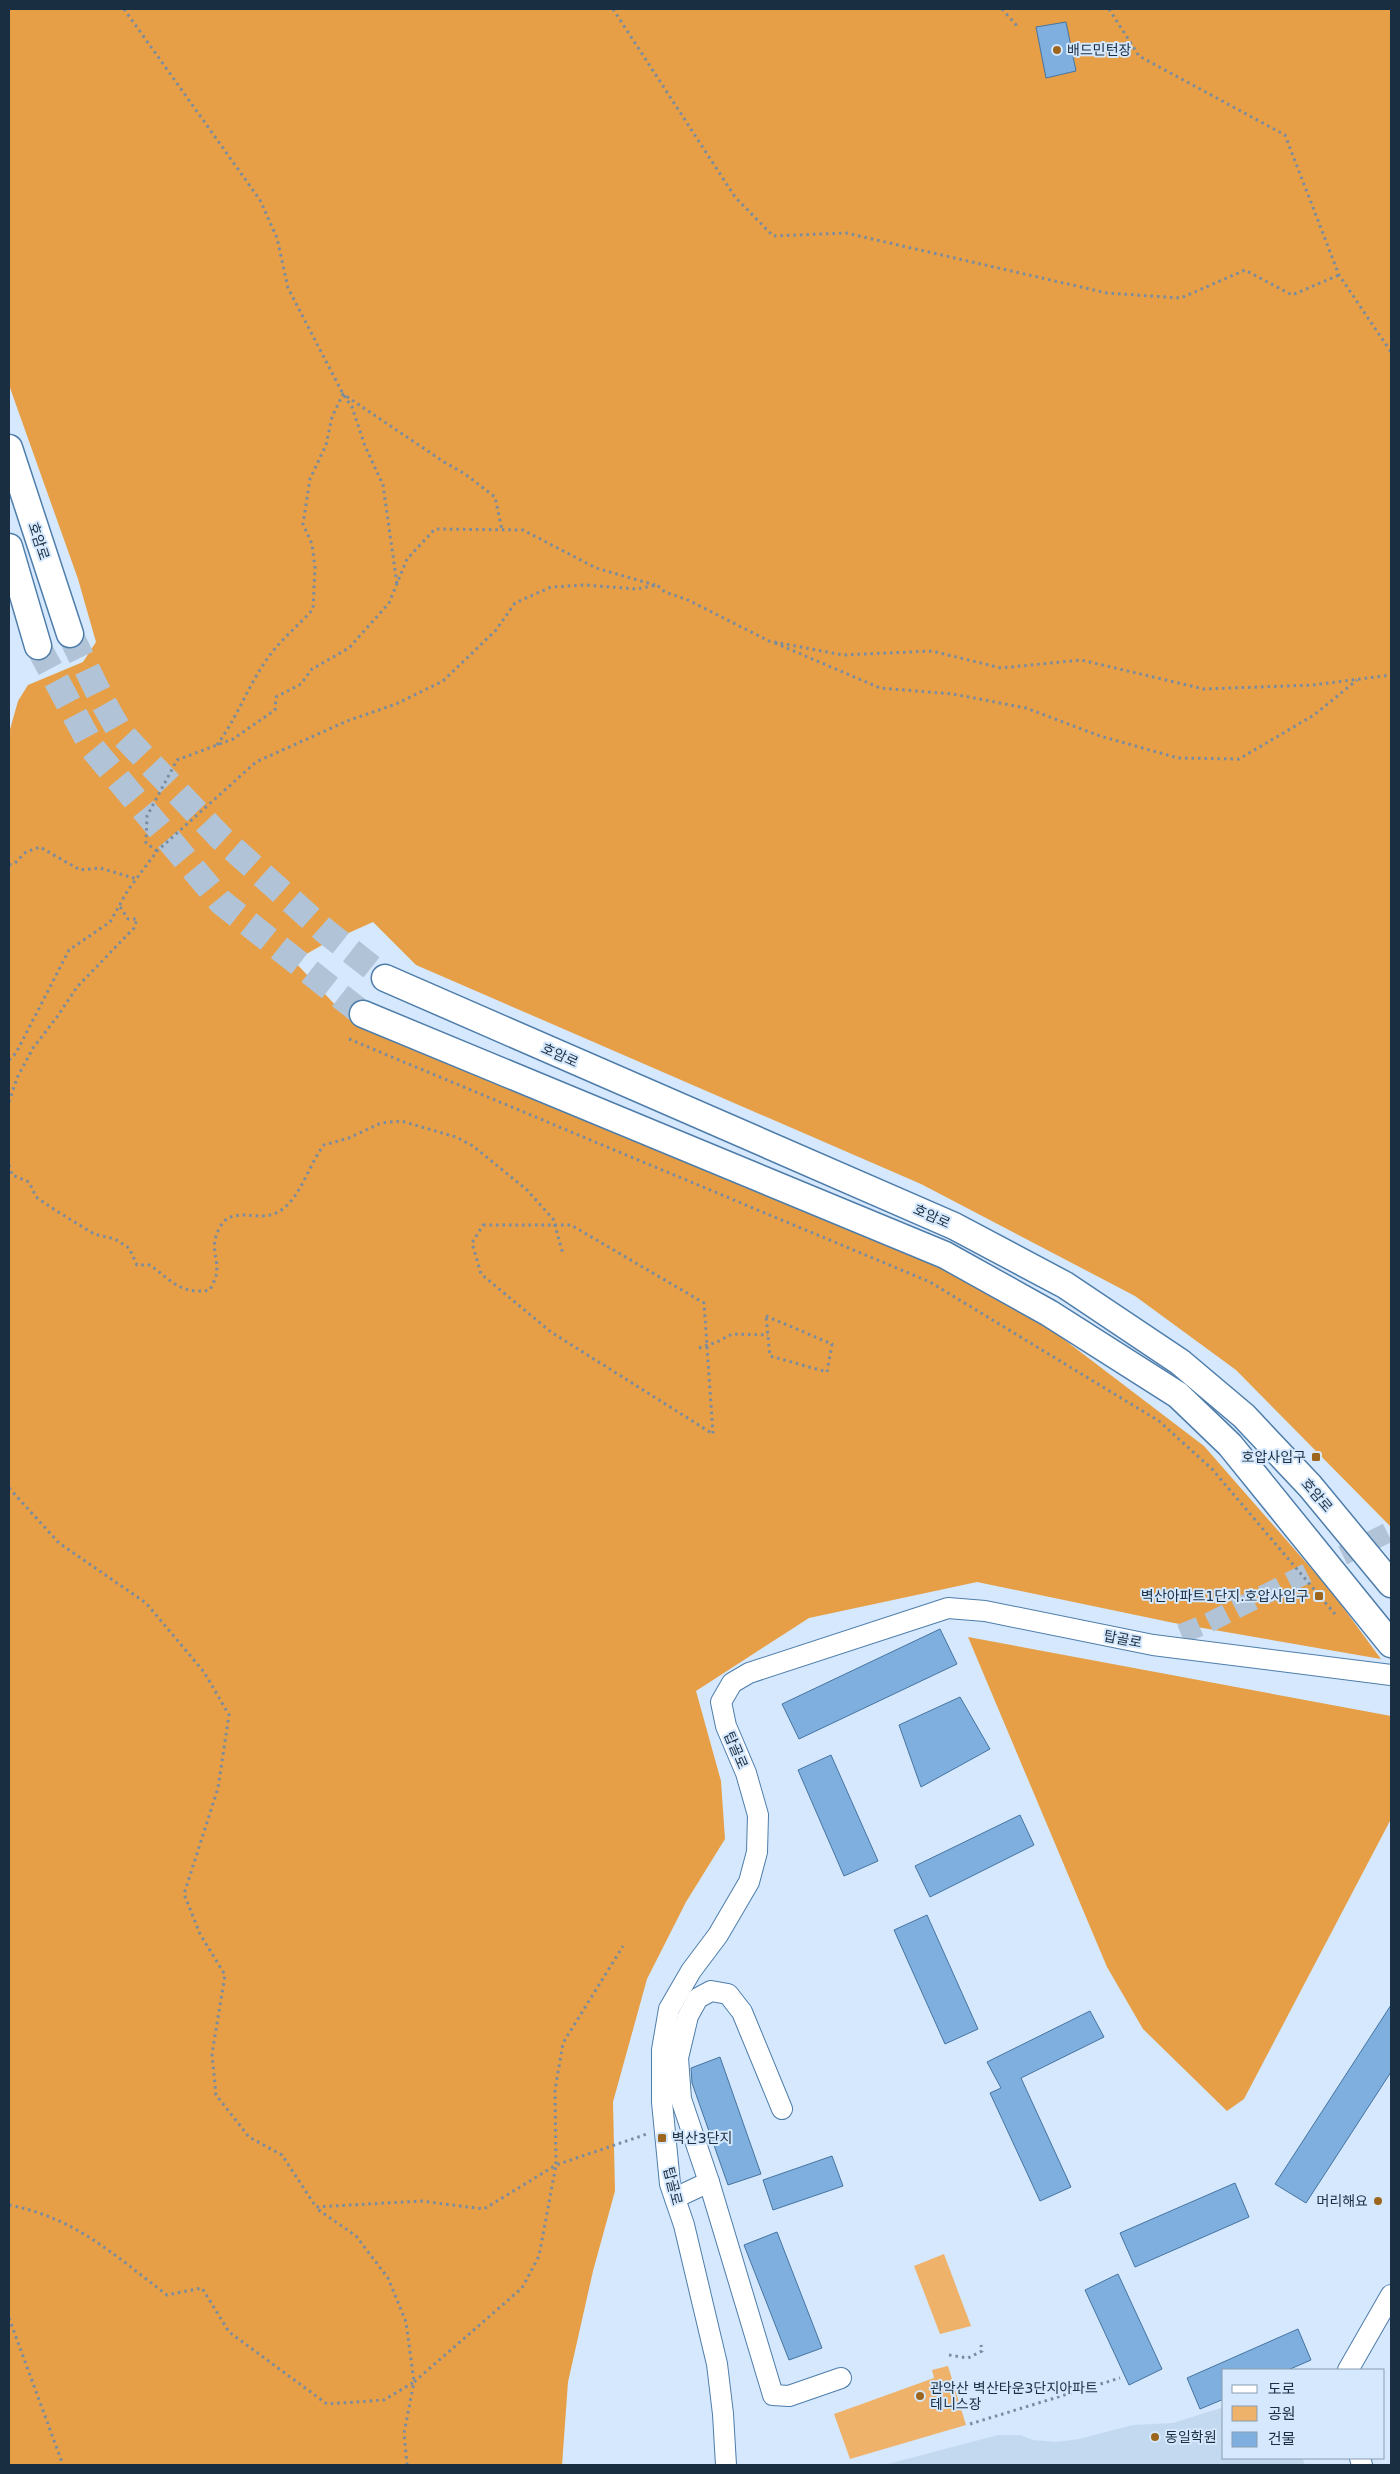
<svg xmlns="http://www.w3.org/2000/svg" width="1400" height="2474" viewBox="0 0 1400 2474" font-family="'DejaVu Sans','Noto Sans KR',sans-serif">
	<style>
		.built { fill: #c3d9ef }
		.green { fill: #efb26a }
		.forest { fill: #e69f47 }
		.building { fill: #7fafdf; stroke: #4674a1 }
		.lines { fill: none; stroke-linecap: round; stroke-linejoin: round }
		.minor-tunnel { stroke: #b0c3d7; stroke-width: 20; stroke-dasharray: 20 10; stroke-linecap: butt }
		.major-tunnel { stroke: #b0c3d7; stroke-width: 26; stroke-dasharray: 26 13; stroke-linecap: butt }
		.minor-casing { stroke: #4e7daa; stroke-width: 22 }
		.major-casing { stroke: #4e7daa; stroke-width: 29 }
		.path { stroke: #798ca0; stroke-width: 3; stroke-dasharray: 2.5 4; stroke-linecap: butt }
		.minor { stroke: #fff; stroke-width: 20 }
		.major { stroke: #fff; stroke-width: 26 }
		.poi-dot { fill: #9c661f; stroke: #d5e8fd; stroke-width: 2 }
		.labels { text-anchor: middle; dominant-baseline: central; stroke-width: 4; stroke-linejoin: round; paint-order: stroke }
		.poi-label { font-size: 14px; fill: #1a2e41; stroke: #d5e8fd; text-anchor: start }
		.street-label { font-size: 14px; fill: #1a2e41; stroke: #d5e8fd }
	</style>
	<rect width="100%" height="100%" fill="#d5e8fd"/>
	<path class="built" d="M1224,2407V2458H1302L1305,2465H884L998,2435H1020L1033,2440L1056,2442L1079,2439L1133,2425L1173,2423Z"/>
	<g class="green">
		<path d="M944,2254L971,2326L940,2334L914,2266Z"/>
		<path d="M948,2366L966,2425L850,2459L834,2414L934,2378L932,2370Z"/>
	</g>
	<g class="forest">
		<path d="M9,9H1391V1527L1236,1370L1135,1296L921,1184L416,965L373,922L324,944L294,961L339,1009L443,1061L789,1193L1028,1312L1204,1446L1331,1591L1381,1659L1174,1623L977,1582L809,1618L696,1691L721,1781L725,1839L686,1902L647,1979L613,2102L615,2191L593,2271L568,2382L562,2465H9V733L18,701L28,685L83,662L96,642L78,579L9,385Z"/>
		<path d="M968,1637L1391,1716V1819L1244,2099L1227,2111L1143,2029L1107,1967Z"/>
	</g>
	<g class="building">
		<path d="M1066,22L1076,71L1046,78L1036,27Z"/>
		<path d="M940,1629L957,1664L799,1739L782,1704Z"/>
		<path d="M960,1697L990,1749L921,1787L899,1725Z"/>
		<path d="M831,1755L878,1861L844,1876L798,1770Z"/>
		<path d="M1020,1815L1034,1845L930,1897L915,1866Z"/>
		<path d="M927,1915L978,2029L945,2044L894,1930Z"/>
		<path d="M1391,2005V2072L1306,2203L1275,2184Z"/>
		<path d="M1090,2011L1104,2037L1021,2078L1071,2187L1040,2201L990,2093L1001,2088L987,2062Z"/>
		<path d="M720,2057L761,2174L728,2185L692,2083L691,2068Z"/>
		<path d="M832,2156L843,2186L773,2210L763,2180Z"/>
		<path d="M1235,2183L1249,2217L1135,2267L1120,2233Z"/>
		<path d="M777,2232L822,2348L789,2360L744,2245Z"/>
		<path d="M1118,2274L1162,2369L1129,2385L1085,2290Z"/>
		<path d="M1298,2329L1311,2360L1288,2370H1224V2399L1200,2409L1187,2378Z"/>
	</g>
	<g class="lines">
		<path class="minor-tunnel" d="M1181,1634L1208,1623L1391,1531"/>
		<g class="major-tunnel">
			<path d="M70,634L103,702L120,732L221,838L325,931L385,978"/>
			<path d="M38,646L93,749L221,902L363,1014"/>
		</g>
		<defs>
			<g id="minor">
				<path d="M709,2182L681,2099L678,2058L688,2016L698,1998L711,1991L728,1994L742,2012L782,2109"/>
				<path d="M675,2198L709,2182L773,2395L789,2396L841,2378"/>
				<path d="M1348,2370L1391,2295"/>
				<path d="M1360,2458L1362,2465"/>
				<path d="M726,2465L723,2414L717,2364L684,2225L670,2184L662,2102V2050L669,2009L691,1971L718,1935L749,1882L757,1852L758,1815L746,1773L726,1726L721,1702L732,1683L749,1673L948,1608L985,1611L1153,1645L1391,1675"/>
			</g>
			<g id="major">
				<path d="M9,448L70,634"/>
				<path d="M9,547L38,646"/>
				<path d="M385,978L954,1226L1065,1285L1180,1362L1244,1416L1310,1486L1391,1584"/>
				<path d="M363,1014L945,1255L1049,1313L1178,1395L1230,1445L1391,1644"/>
			</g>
		</defs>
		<use href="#minor" class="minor-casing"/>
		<use href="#major" class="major-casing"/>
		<g class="path">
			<path d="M124,9L260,200L277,238L288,288L343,394L352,407L365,446L383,485L397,584"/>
			<path d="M613,9L735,197L773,236L846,233L1107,293L1181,298L1245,270L1292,295L1339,275"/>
			<path d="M1002,9L1019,28"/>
			<path d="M1109,9L1139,56L1285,135L1339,275L1391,352"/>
			<path d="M775,643L880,688L953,694L1026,708L1100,736L1178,758L1239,759L1314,715L1357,680"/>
			<path d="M217,745C239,715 250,680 273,651C285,636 301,623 313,609L315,568L312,544L303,524L310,479L326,445L332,417L343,394L444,462L465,474L495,497L502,530"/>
			<path d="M157,851L146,843L147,816L177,760L233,739L275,710L276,697L301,684L312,669L349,648L389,603L407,559L435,529L523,530L596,568L655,585"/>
			<path d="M9,865L15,863L26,852L40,847L80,870L100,868L137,879"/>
			<path d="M349,1039L930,1282L1159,1421L1212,1469L1335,1614"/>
			<path d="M9,1060L16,1053L69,950L110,922L128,890L157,851L256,762L347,721L396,704L443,681L496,630L515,603L551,587L585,585L637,589L657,585L665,592L688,600L769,641L843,655L932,651L1001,668L1081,660L1204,689L1313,685L1391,675"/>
			<path d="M9,1102L17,1078L33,1048L57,1017L77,987L134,928L137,919H128L119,905"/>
			<path d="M9,1165L12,1175L29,1182L36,1197L55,1210L94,1234L115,1239L129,1248L137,1265H150C172,1281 181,1295 210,1290C212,1285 215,1280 216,1276C220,1258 208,1249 220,1227C232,1205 258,1222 276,1213C300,1202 308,1165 324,1145L349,1138L381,1123L401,1121L456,1137L473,1146L527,1190L553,1219L563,1254"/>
			<path d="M483,1225H571L704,1303L713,1434L551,1332L481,1274L472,1243Z"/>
			<path d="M766,1316L832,1344L827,1372L770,1356Z"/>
			<path d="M699,1348L717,1342L732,1334L768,1335"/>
			<path d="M9,1488L59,1543L146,1603L204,1672L229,1715L218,1788L184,1894L200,1934L225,1975L212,2054L216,2095L249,2137L282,2155L316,2207L421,2201L484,2209L556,2165L555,2090L563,2043L623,1946"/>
			<path d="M9,2205C76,2218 114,2255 167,2295L202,2288L229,2332L327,2404L384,2400L414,2382L406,2322L388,2278L356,2236L316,2208"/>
			<path d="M9,2318L63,2465"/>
			<path d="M949,2355L968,2358L982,2351L981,2345"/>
			<path d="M970,2424L1120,2378"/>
			<path d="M407,2465L404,2433L414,2382L522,2288L539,2256L556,2165L647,2134"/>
		</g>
		<use href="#minor" class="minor"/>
		<use href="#major" class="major"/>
	</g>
	<g class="poi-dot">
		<circle cx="1057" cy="50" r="5"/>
		<rect x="1311" y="1452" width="10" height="10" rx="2.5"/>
		<rect x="1314" y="1591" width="10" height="10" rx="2.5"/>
		<rect x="657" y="2133" width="10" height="10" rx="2.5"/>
		<circle cx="1378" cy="2201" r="5"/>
		<circle cx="920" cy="2396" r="5"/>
		<circle cx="1155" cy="2437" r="5"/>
	</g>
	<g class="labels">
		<g class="poi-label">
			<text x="1067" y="50">배드민턴장</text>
			<text x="1306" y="1457" text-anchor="end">호압사입구</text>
			<text x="1309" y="1596" text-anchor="end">벽산아파트1단지.호압사입구</text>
			<text x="672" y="2138">벽산3단지</text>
			<text x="1368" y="2201" text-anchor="end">머리해요</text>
			<text x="930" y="2388">관악산 벽산타운3단지아파트<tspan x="930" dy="16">테니스장</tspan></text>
			<text x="1165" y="2437">동일학원</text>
		</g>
		<g class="street-label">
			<text transform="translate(39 541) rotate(72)">호암로</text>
			<text transform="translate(560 1055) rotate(24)">호암로</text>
			<text transform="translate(932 1216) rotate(24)">호암로</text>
			<text transform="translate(1317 1495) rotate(49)">호암로</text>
			<text transform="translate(1123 1639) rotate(11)">탑골로</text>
			<text transform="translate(736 1750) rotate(67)">탑골로</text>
			<text transform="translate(673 2186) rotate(76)">탑골로</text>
		</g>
	</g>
	<rect width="1400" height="2474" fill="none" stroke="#1a2e41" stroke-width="20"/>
	<rect x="1222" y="2369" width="162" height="90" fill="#d5e8fd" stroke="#8a9eb2"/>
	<rect x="1232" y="2385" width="25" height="8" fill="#ffffff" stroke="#8a9eb2"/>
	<text x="1268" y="2394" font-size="15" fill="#1a2e41">도로</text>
	<rect x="1232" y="2406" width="25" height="15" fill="#efb26a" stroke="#8a9eb2"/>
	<text x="1268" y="2419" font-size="15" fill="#1a2e41">공원</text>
	<rect x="1232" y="2432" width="25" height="15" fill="#7fafdf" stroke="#8a9eb2"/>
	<text x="1268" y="2444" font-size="15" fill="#1a2e41">건물</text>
</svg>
